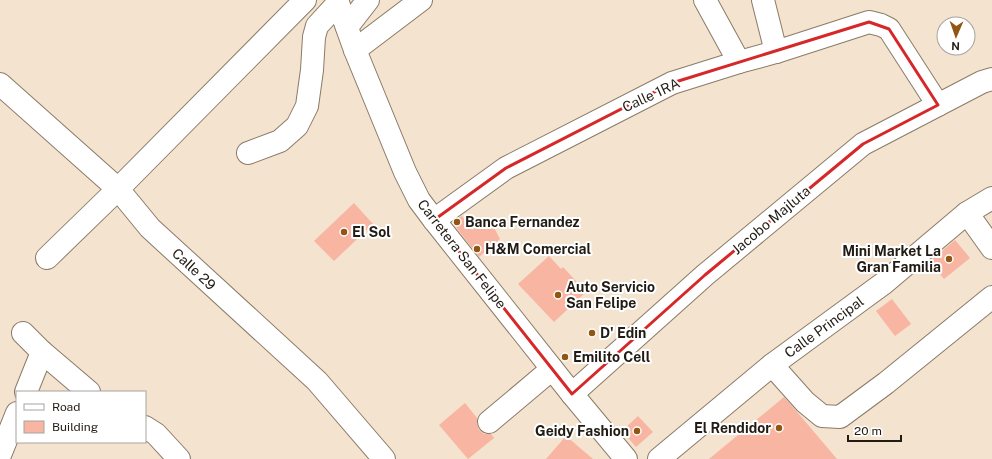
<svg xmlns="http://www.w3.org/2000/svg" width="992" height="459" viewBox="0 0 992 459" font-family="'Public Sans',sans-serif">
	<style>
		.building { fill: #f8b5a2 }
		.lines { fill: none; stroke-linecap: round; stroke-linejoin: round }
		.minor-casing { stroke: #8a7b68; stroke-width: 24 }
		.major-casing { stroke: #8a7b68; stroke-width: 24 }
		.minor { stroke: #fff; stroke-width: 22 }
		.major { stroke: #fff; stroke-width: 22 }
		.marked { fill: none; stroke: #d62828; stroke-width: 3; stroke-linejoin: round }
		.poi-dot { fill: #915614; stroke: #fff; stroke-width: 1.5 }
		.labels { text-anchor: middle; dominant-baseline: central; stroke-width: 4; stroke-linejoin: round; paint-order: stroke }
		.street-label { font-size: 14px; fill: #211b14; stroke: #fff }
		.poi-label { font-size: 14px; font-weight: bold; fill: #211b14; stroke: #fff; text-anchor: start }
	</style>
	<rect width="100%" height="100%" fill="#f4e3cf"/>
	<g class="building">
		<path d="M354,203L373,224L334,261L314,241Z"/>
		<path d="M462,216L472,230L489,218L500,239L479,257L452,222Z"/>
		<path d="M955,240L970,258L944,279L930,261Z"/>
		<path d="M549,256L561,269L563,267L586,292L554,322L518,284Z"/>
		<path d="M892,299L911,324L895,336L876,311Z"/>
		<path d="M784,397L798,413L837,459H709Z"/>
		<path d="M465,403L477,418V424L479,430L484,434H491L494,438L468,459L439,425Z"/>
		<path d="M638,416L653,432L636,447L622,431Z"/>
		<path d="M566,436L593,459H546Z"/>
	</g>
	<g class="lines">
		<defs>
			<g id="minor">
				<path d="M705,0L739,62"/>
				<path d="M763,0L776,52"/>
				<path d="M347,27L368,0"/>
				<path d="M355,50L421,0"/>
				<path d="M0,84L118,189L150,228L317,381L384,459"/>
				<path d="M248,153L280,141L297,126L307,106L312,70L314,37L317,26L338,3"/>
				<path d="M967,213L992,248"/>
				<path d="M434,220L506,168L672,83L739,62L776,52L869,22L881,25L889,29L938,105"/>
				<path d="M47,258L118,189L305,0"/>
				<path d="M23,333L42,352L89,392"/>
				<path d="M772,365L805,402L822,416L840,417L886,383L992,297"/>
				<path d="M26,392L42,352"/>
				<path d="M572,394L705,275L863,144L982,82L992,79"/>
				<path d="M489,422L552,369"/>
				<path d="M145,427L156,434L179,459"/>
				<path d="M0,455L17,413"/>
				<path d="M659,459L772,365L884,283L967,213L992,198"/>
			</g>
			<path id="major" d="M337,0L355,50L405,172L419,200L434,220L572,394L626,459"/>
		</defs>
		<use href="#minor" class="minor-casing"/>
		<use href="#major" class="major-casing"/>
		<use href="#minor" class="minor"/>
		<use href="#major" class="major"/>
	</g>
	<path class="marked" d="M869,22L889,29L938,105L863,144L705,275L572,394L434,220L506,168L672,83Z"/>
	<g class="poi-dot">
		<circle cx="457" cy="222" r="4"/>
		<circle cx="344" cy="232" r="4"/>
		<circle cx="477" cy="249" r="4"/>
		<circle cx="949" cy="259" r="4"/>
		<circle cx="558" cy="295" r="4"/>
		<circle cx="592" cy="333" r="4"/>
		<circle cx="565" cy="357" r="4"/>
		<circle cx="779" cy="428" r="4"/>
		<circle cx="637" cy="431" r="4"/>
	</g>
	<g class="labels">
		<g class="street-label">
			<text transform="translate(651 95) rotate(-25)">Calle 1RA</text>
			<text transform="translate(771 220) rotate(-40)">Jacobo Majluta</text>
			<text transform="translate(462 254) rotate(52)">Carretera San Felipe</text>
			<text transform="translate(194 269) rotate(43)">Calle 29</text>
			<text transform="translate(824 327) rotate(-36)">Calle Principal</text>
		</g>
		<g class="poi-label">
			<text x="465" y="222">Banca Fernandez</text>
			<text x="352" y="232">El Sol</text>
			<text x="485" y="249">H&amp;M Comercial</text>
			<text x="941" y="251" text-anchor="end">Mini Market La<tspan x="941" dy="16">Gran Familia</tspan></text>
			<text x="566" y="287">Auto Servicio<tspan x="566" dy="16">San Felipe</tspan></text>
			<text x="600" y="333">D' Edin</text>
			<text x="573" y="357">Emilito Cell</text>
			<text x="771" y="428" text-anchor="end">El Rendidor</text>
			<text x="629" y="431" text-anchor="end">Geidy Fashion</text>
		</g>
	</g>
	<rect x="16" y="391" width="130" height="52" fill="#ffffff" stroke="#a6a4a1"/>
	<rect x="24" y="404" width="20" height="6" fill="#ffffff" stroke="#a6a4a1"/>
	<text x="52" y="411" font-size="12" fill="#211b14">Road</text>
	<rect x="24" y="421" width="20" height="12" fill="#f8b5a2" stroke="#a6a4a1"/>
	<text x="52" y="431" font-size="12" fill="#211b14">Building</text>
	<g transform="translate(956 36) rotate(182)"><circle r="19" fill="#ffffff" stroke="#a6a4a1"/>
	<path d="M0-3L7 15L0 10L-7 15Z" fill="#915614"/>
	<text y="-6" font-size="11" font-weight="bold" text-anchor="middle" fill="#211b14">N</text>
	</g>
	<path d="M848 435v6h53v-6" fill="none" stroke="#211b14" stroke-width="2"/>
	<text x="854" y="435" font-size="12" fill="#211b14" stroke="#ffffff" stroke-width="3" paint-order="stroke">20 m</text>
</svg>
